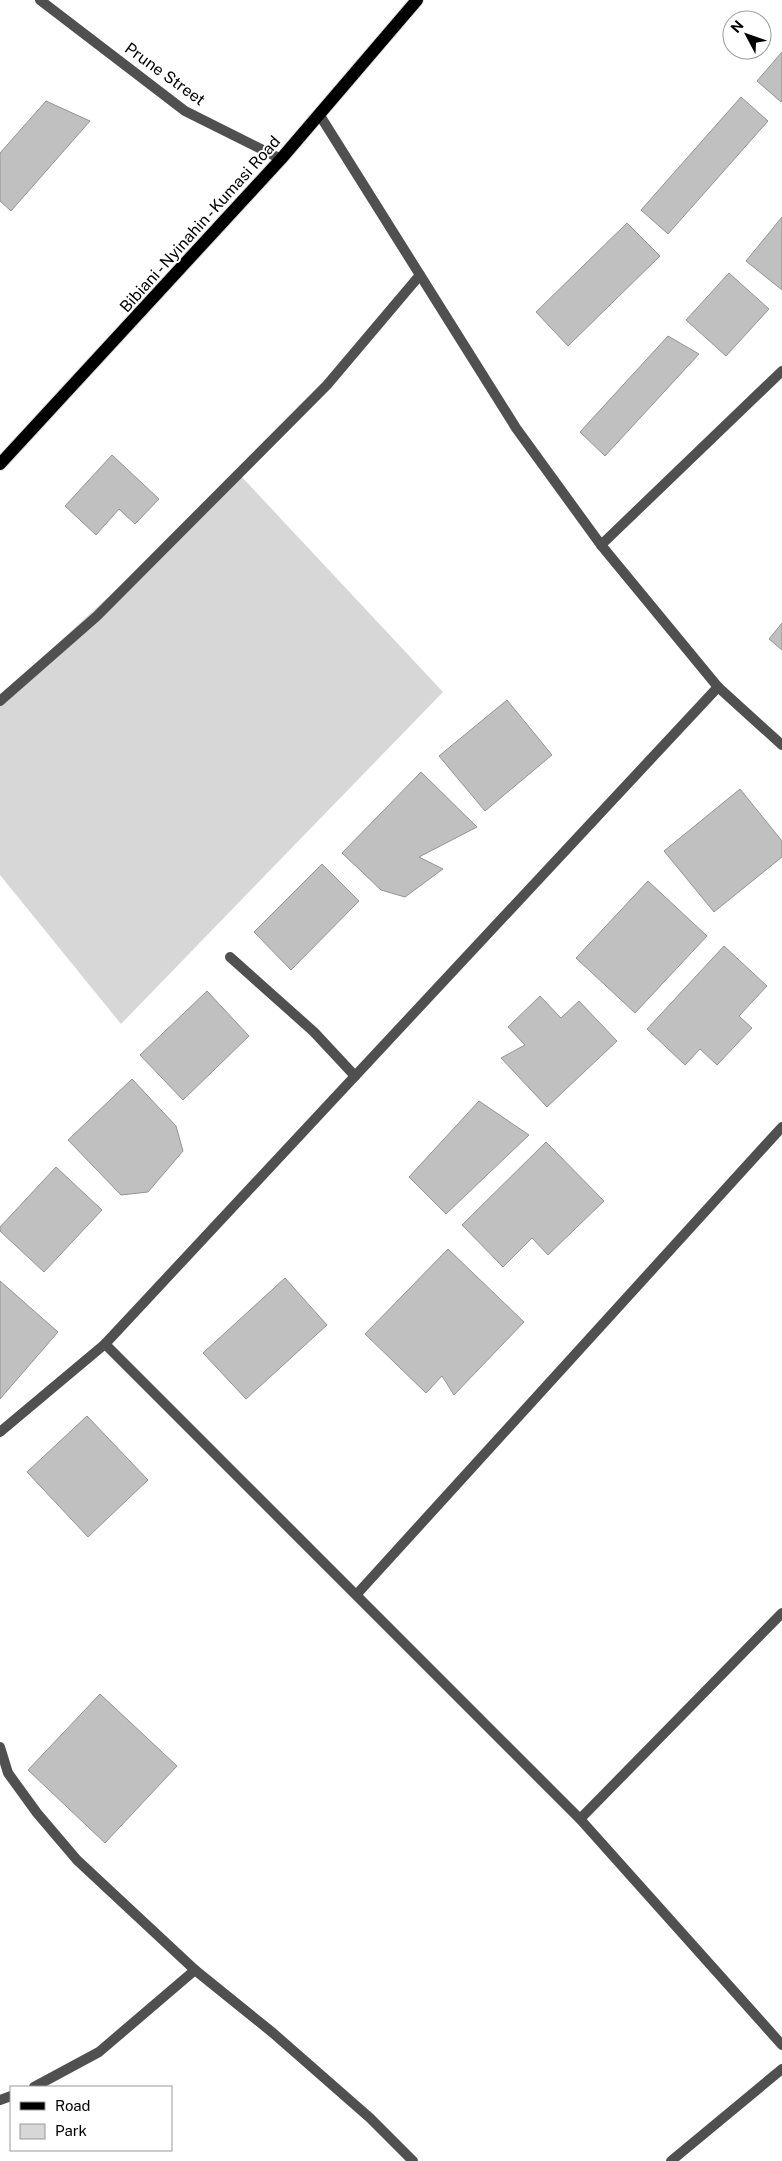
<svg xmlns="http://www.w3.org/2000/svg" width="782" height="2161" viewBox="0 0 782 2161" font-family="'Public Sans',sans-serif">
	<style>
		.green { fill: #d7d7d7 }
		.building { fill: #c0c0c0; stroke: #949494 }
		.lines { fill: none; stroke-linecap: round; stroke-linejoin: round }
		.primary-casing { stroke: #dbdbdb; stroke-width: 14 }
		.minor { stroke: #505050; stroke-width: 10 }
		.primary { stroke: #000; stroke-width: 12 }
		.labels { text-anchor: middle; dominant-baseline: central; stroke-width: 4; stroke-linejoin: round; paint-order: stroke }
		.street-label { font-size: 16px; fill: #000; stroke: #fff }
	</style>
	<rect width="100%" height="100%" fill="#fff"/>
	<path class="green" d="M240,475L443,692L121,1024L0,875V697Z"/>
	<g class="building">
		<path d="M782,52V101L781,102L757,81Z"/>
		<path d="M741,97L768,121L668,234L641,210Z"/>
		<path d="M46,101L90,121L11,211L0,201V153Z"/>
		<path d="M782,217V290L746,261Z"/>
		<path d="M627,223L660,256L568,346L536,312Z"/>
		<path d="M729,273L769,309L726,356L686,320Z"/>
		<path d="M668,336L699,354L605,456L580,432Z"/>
		<path d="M112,455L159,499L135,524L119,509L96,535L65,506Z"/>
		<path d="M782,623V650L769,639Z"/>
		<path d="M507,700L552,755L485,811L439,756Z"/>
		<path d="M421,772L477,827L419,857L443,869L405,897L381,890L342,853Z"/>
		<path d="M740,789L782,841V857L714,912L664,851Z"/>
		<path d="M322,864L359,901L291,970L254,932Z"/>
		<path d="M648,881L707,936L635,1013L576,958Z"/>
		<path d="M724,946L767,986L739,1016L752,1028L717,1065L700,1049L685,1065L647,1029Z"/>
		<path d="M207,991L249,1036L183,1100L140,1055Z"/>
		<path d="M540,996L561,1018L579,1001L617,1041L547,1107L501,1058L525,1045L508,1027Z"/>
		<path d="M132,1079L176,1126L183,1151L148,1192L121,1195L68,1140Z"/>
		<path d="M479,1101L529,1135L446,1214L409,1177Z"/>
		<path d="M546,1142L604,1201L548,1255L532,1238L503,1267L462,1225Z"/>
		<path d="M56,1167L102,1210L44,1272L0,1231V1227Z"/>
		<path d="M448,1249L524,1322L454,1395L442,1376L426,1393L365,1334Z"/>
		<path d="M285,1278L327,1325L246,1399L203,1353Z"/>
		<path d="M0,1281L58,1332L0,1399Z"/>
		<path d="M87,1416L148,1480L88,1537L27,1472Z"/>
		<path d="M100,1694L177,1766L105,1843L28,1770Z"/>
	</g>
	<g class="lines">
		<defs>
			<path id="primary" d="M0,464L281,159L417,0"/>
		</defs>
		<use href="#primary" class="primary-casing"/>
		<g class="minor">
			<path d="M40,0L185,111L281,159"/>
			<path d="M319,114L516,428L601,545L718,687L782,745"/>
			<path d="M601,545L782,371"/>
			<path d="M0,701L97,616L327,385L420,275"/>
			<path d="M230,957L314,1032L355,1076"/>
			<path d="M105,1344L580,1819L782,2045"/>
			<path d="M0,1432L105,1344L718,687"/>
			<path d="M357,1594L782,1127"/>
			<path d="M0,1747L8,1773L37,1813L77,1860L195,1970L273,2033L370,2118L413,2161"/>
			<path d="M580,1819L782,1613"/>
			<path d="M34,2087L99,2052L195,1970"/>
			<path d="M0,2100L11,2096"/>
			<path d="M671,2161L782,2069"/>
		</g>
		<use href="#primary" class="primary"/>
	</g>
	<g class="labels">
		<g class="street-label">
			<text transform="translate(165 74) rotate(36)">Prune Street</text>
			<text transform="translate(200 224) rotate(-48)">Bibiani - Nyinahin - Kumasi Road</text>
		</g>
	</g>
	<rect x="10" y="2086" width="162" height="65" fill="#ffffff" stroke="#999999"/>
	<rect x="20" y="2102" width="25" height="8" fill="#000000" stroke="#999999"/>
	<text x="55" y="2111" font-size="15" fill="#000000">Road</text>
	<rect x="20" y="2124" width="25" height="15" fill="#d7d7d7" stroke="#999999"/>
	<text x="55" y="2136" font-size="15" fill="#000000">Park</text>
	<g transform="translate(747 35) rotate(311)"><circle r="24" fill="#ffffff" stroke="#999999"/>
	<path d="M0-4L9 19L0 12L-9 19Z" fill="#000000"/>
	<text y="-8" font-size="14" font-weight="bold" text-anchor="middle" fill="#000000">N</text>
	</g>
</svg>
